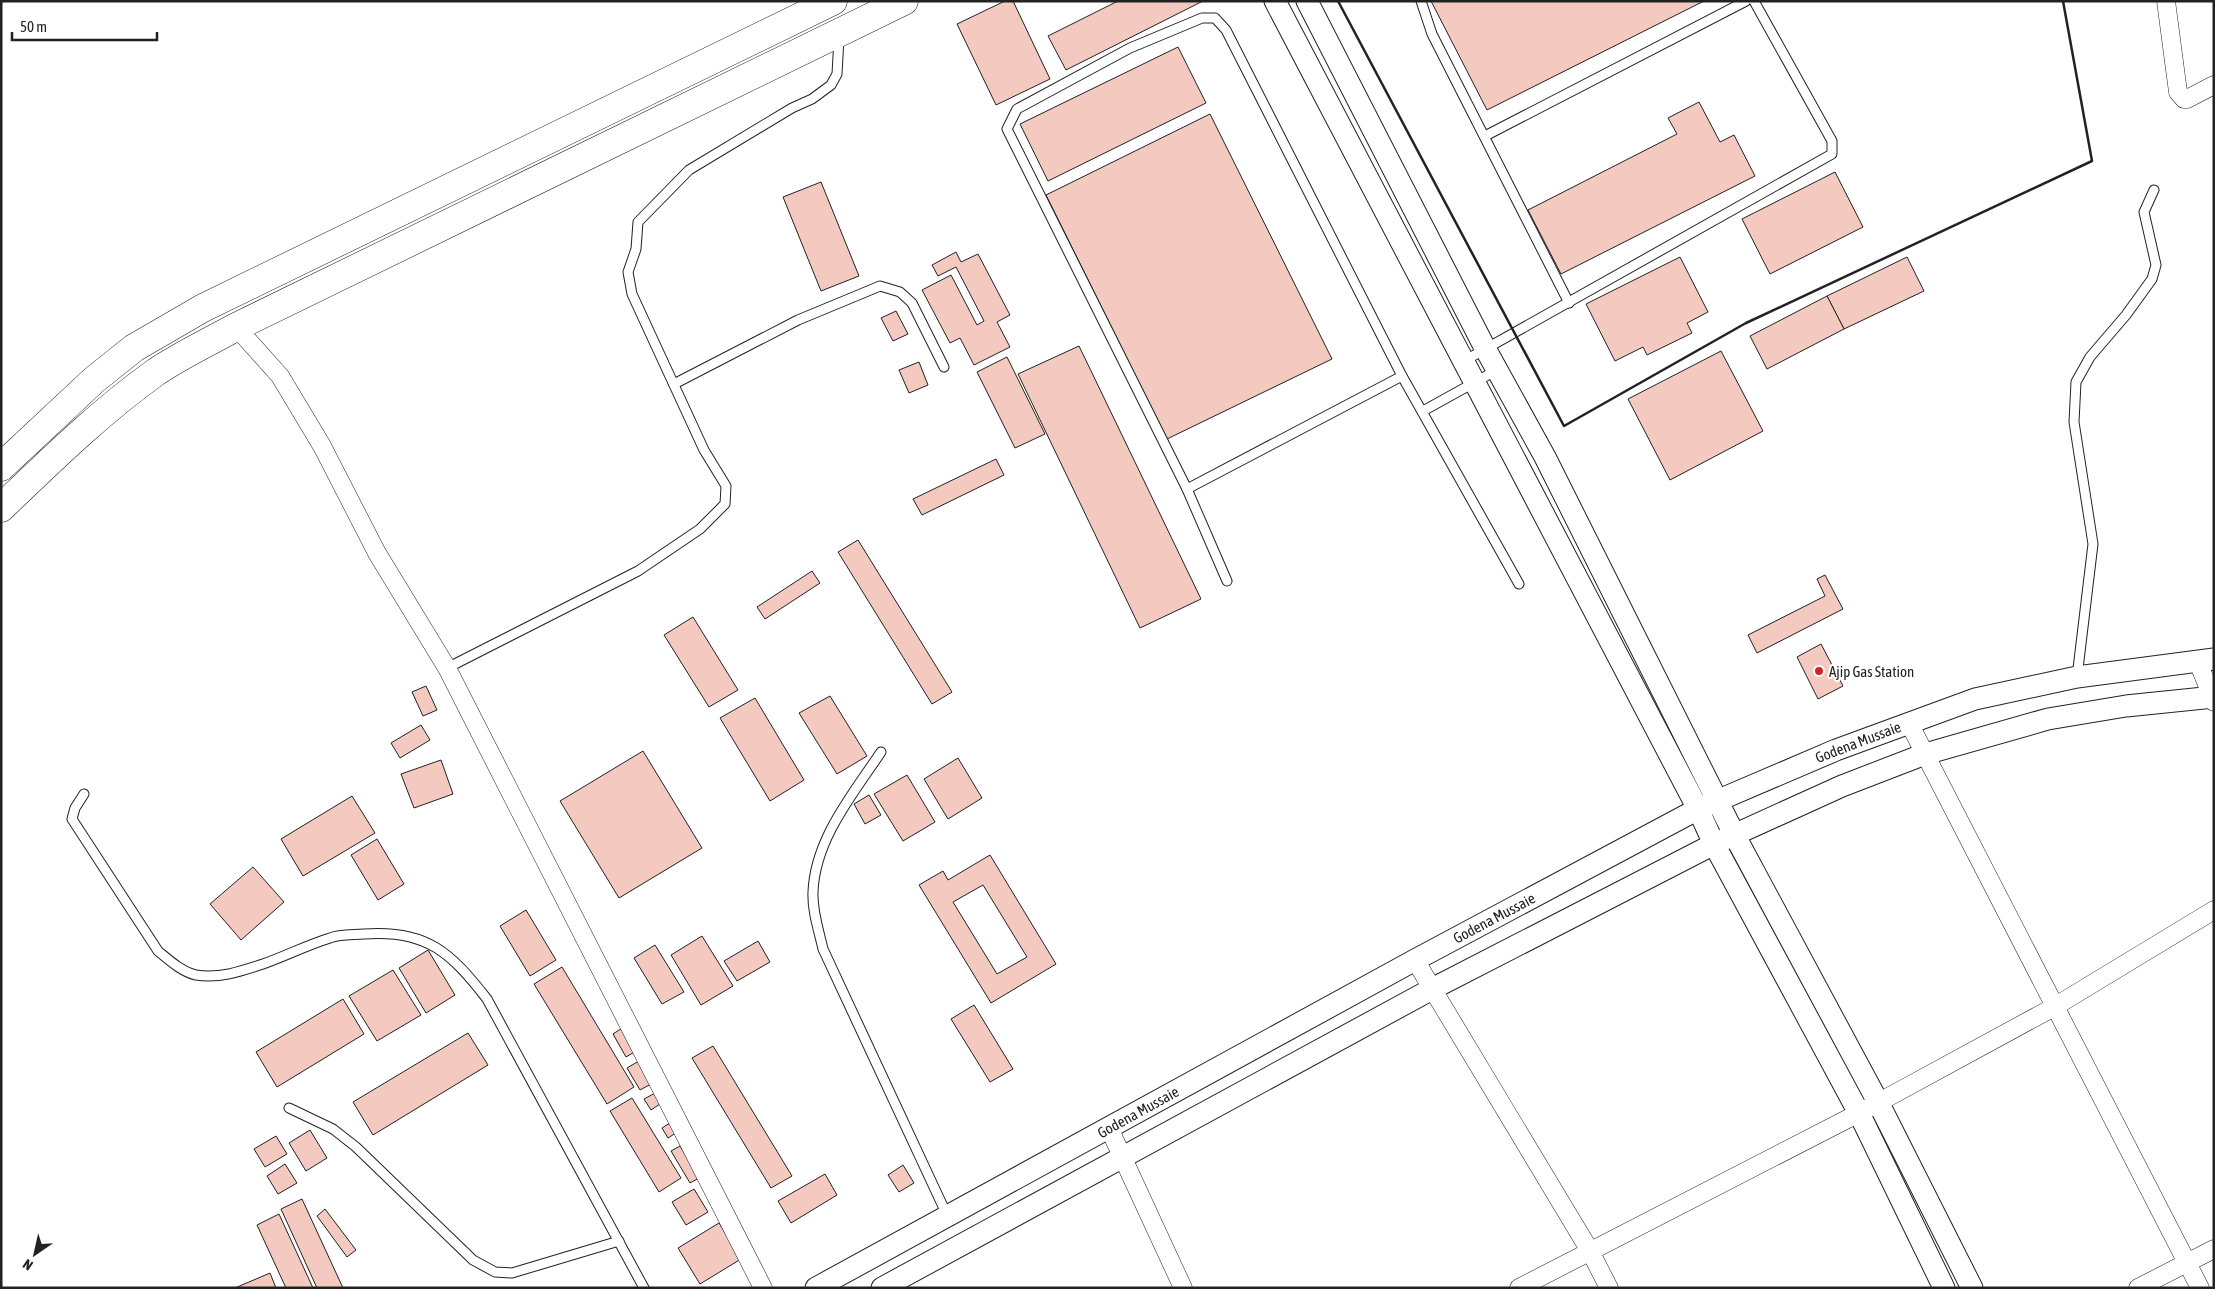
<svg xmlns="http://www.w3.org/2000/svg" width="2215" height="1289" viewBox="0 0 2215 1289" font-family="'Asap Condensed',sans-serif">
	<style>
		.building { fill: #f3c9c0; stroke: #222; fill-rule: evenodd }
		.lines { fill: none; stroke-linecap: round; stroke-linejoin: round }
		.service-casing { stroke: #222; stroke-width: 11 }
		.minor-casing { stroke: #222; stroke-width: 19 }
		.tertiary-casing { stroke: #222; stroke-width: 23 }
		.primary-casing { stroke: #222; stroke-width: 29 }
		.service { stroke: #fff; stroke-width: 9 }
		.minor { stroke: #fff; stroke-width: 18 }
		.tertiary { stroke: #fff; stroke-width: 21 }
		.primary { stroke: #fff; stroke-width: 28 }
		.wall { stroke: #222; stroke-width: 2.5 }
		.poi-dot { fill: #c62828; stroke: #fff; stroke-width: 2 }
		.labels { text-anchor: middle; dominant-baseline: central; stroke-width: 4; stroke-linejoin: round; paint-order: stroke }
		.poi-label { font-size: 15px; fill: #222; stroke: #fff; text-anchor: start }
		.street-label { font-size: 15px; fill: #222; stroke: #fff }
	</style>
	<rect width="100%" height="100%" fill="#fff"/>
	<g class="building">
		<path d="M1005,1H1013L1050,79L996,105L957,24Z"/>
		<path d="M1118,1H1203L1066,70L1048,36Z"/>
		<path d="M1431,1H1704L1487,110Z"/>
		<path d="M1178,47L1206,103L1048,181L1020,124Z"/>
		<path d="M1699,102L1720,142L1734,135L1755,176L1561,274L1528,210L1677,134L1668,118Z"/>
		<path d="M1210,114L1332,359L1167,439L1046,195Z"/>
		<path d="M1835,172L1863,227L1770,274L1742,219Z"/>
		<path d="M821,182L859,276L821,291L783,197Z"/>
		<path d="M956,252L961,262L978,254L1010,315L997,322L1010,347L974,365L960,338L950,343L922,290L951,275L977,325L984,321L956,267L938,276L932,265Z"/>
		<path d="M1680,257L1708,312L1687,323L1692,333L1647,355L1643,347L1615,361L1586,304Z"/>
		<path d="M1907,257L1924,291L1844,329L1827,296Z"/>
		<path d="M1827,296L1844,329L1767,369L1750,336Z"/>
		<path d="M896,311L908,334L893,341L881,318Z"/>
		<path d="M1079,346L1201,599L1140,628L1018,374Z"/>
		<path d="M1721,351L1763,431L1670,480L1628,399Z"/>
		<path d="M1007,357L1045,434L1015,448L977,372Z"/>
		<path d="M919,362L928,385L909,393L899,370Z"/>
		<path d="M996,459L1004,475L922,515L913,499Z"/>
		<path d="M858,540L952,692L932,704L838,552Z"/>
		<path d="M812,571L820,583L765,619L757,607Z"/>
		<path d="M1825,575L1843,609L1757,653L1748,635L1825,596L1817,579Z"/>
		<path d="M693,617L738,690L709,707L664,635Z"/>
		<path d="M1821,644L1843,686L1818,699L1797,657Z"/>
		<path d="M426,686L437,710L423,716L412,692Z"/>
		<path d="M830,696L867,756L837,774L799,713Z"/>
		<path d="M755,698L804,780L770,801L720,718Z"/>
		<path d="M421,725L430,740L400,758L391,743Z"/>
		<path d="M643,751L702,848L619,898L560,801Z"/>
		<path d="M958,758L982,798L948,819L924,779Z"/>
		<path d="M441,760L453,794L414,808L401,774Z"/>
		<path d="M907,775L935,822L903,841L874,794Z"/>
		<path d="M869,795L881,815L865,824L854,804Z"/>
		<path d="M352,796L375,833L303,876L281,839Z"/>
		<path d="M377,839L404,884L378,900L351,855Z"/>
		<path d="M990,855L1056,964L991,1003L919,885L943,871L948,880ZM983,885L1027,957L997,974L953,902Z"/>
		<path d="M253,867L284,902L241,940L210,904Z"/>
		<path d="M526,910L556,960L530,976L500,926Z"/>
		<path d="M702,936L733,986L701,1005L671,955Z"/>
		<path d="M758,941L770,962L737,981L724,961Z"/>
		<path d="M655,945L684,992L662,1004L634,958Z"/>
		<path d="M428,950L455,995L426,1013L399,968Z"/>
		<path d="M562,967L634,1087L607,1104L534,984Z"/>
		<path d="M393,970L421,1015L377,1041L349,996Z"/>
		<path d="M343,999L364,1034L277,1087L256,1052Z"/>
		<path d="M974,1005L1013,1069L990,1082L951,1019Z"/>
		<path d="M622,1028L636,1051L626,1057L613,1034Z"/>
		<path d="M468,1033L488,1065L373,1135L353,1102Z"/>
		<path d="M713,1046L792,1176L771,1188L692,1058Z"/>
		<path d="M639,1061L653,1083L640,1090L627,1068Z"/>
		<path d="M657,1092L663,1102L651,1110L644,1099Z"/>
		<path d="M632,1098L681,1178L659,1192L610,1111Z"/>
		<path d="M673,1121L679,1131L668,1138L662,1128Z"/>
		<path d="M310,1130L327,1158L306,1171L289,1143Z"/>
		<path d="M276,1136L287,1154L265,1167L254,1149Z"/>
		<path d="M680,1146L699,1178L690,1183L671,1151Z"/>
		<path d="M285,1164L297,1183L278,1194L267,1176Z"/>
		<path d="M903,1165L914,1183L899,1192L888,1175Z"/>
		<path d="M825,1174L837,1195L791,1223L778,1201Z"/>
		<path d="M694,1189L708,1212L686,1225L672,1202Z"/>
		<path d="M302,1199L343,1288H317L281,1209Z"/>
		<path d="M325,1209L356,1250L347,1257L317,1216Z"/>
		<path d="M279,1214L313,1288H286L257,1225Z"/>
		<path d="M719,1223L741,1259L700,1284L678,1248Z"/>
		<path d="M270,1273L276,1288H235Z"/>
	</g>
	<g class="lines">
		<defs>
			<g id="service">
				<path d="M1421,1L1432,34L1569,303"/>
				<path d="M1485,136L1746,1"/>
				<path d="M1464,361L1832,154V141L1754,1"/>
				<path d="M674,384L798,320L880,286L900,292L912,303L944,367"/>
				<path d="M1423,411L1497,370"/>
				<path d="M1187,489L1402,376"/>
				<path d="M1227,581L1187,489L1007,129L1017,109L1130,48L1202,18H1215L1226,30L1402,376L1519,584"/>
				<path d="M447,668L638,571L700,529L725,504L726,486L704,450L632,294L628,272L636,249L638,222L689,170L792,108L812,99L831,85L837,74L839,38"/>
				<path d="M2077,677L2093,544L2074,422L2076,382L2090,357L2126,315L2152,279L2156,265L2144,212L2154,190"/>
				<path d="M881,752C853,794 815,839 813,892C812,911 819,931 823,949L947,1215"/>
				<path d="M84,794L75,808L72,819L158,951C169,960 182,972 196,975C219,979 242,971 263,964C286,956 307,945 330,938C340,934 353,935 364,934C427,929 451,953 487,999L644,1288"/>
				<path d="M289,1108L333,1129L356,1147L473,1260L495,1272L512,1273L619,1241"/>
			</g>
			<g id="minor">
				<path d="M2166,1L2178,92L2184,99H2187L2214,85"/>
				<path d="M236,327L280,376L322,446L377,553L447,668L763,1288"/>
				<path d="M2198,662L2214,702"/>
				<path d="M1909,723L2200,1288"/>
				<path d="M1415,960L1590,1251L1609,1288"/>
				<path d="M1109,1128L1183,1288"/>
				<path d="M1519,1288L1859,1113L2054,1007L2214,910"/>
				<path d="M2138,1288L2214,1249"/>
			</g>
			<g id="tertiary">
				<path d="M1275,1L1698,809L1714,844L1859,1113L1944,1288"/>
				<path d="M1307,1L1486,350L1545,457L1735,836L1878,1102L1972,1288"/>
				<path d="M816,1288L1415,960L1698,809L1836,750L1975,699L2077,677L2214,659"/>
				<path d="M882,1288L1432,989L1714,844L1842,786L1925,754L2048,719L2126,706L2214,697"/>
			</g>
			<g id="primary">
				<path d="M1,467L94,380L134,348L203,308L833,1"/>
				<path d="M1,508C50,461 100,412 156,372C181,355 209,342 236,327L904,1"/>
			</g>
		</defs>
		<use href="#service" class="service-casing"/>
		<use href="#minor" class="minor-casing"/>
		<use href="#tertiary" class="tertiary-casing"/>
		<use href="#primary" class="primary-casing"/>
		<use href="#service" class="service"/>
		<use href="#minor" class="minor"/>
		<use href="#tertiary" class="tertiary"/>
		<use href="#primary" class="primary"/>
		<path class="wall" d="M1338,1L1564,426L1746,323L2092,161L2063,1"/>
	</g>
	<circle class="poi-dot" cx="1819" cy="671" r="5"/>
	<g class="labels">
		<g class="poi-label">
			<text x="1829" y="671">Ajip Gas Station</text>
		</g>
		<g class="street-label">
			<text transform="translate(1858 742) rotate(-21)">Godena Mussaie</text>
			<text transform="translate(1494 918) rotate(-28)">Godena Mussaie</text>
			<text transform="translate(1138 1112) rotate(-29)">Godena Mussaie</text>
		</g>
	</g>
	<rect width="2215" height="1289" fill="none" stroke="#222222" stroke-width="5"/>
	<g transform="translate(35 1254) rotate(214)" stroke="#ffffff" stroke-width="4" paint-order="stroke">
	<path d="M0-4L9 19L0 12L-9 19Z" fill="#222222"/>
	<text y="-8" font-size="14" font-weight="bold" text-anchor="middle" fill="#222222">N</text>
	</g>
	<path d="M12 32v8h145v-8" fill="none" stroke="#222222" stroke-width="2.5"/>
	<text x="20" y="32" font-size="15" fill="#222222" stroke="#ffffff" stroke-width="4" paint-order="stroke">50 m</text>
</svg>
